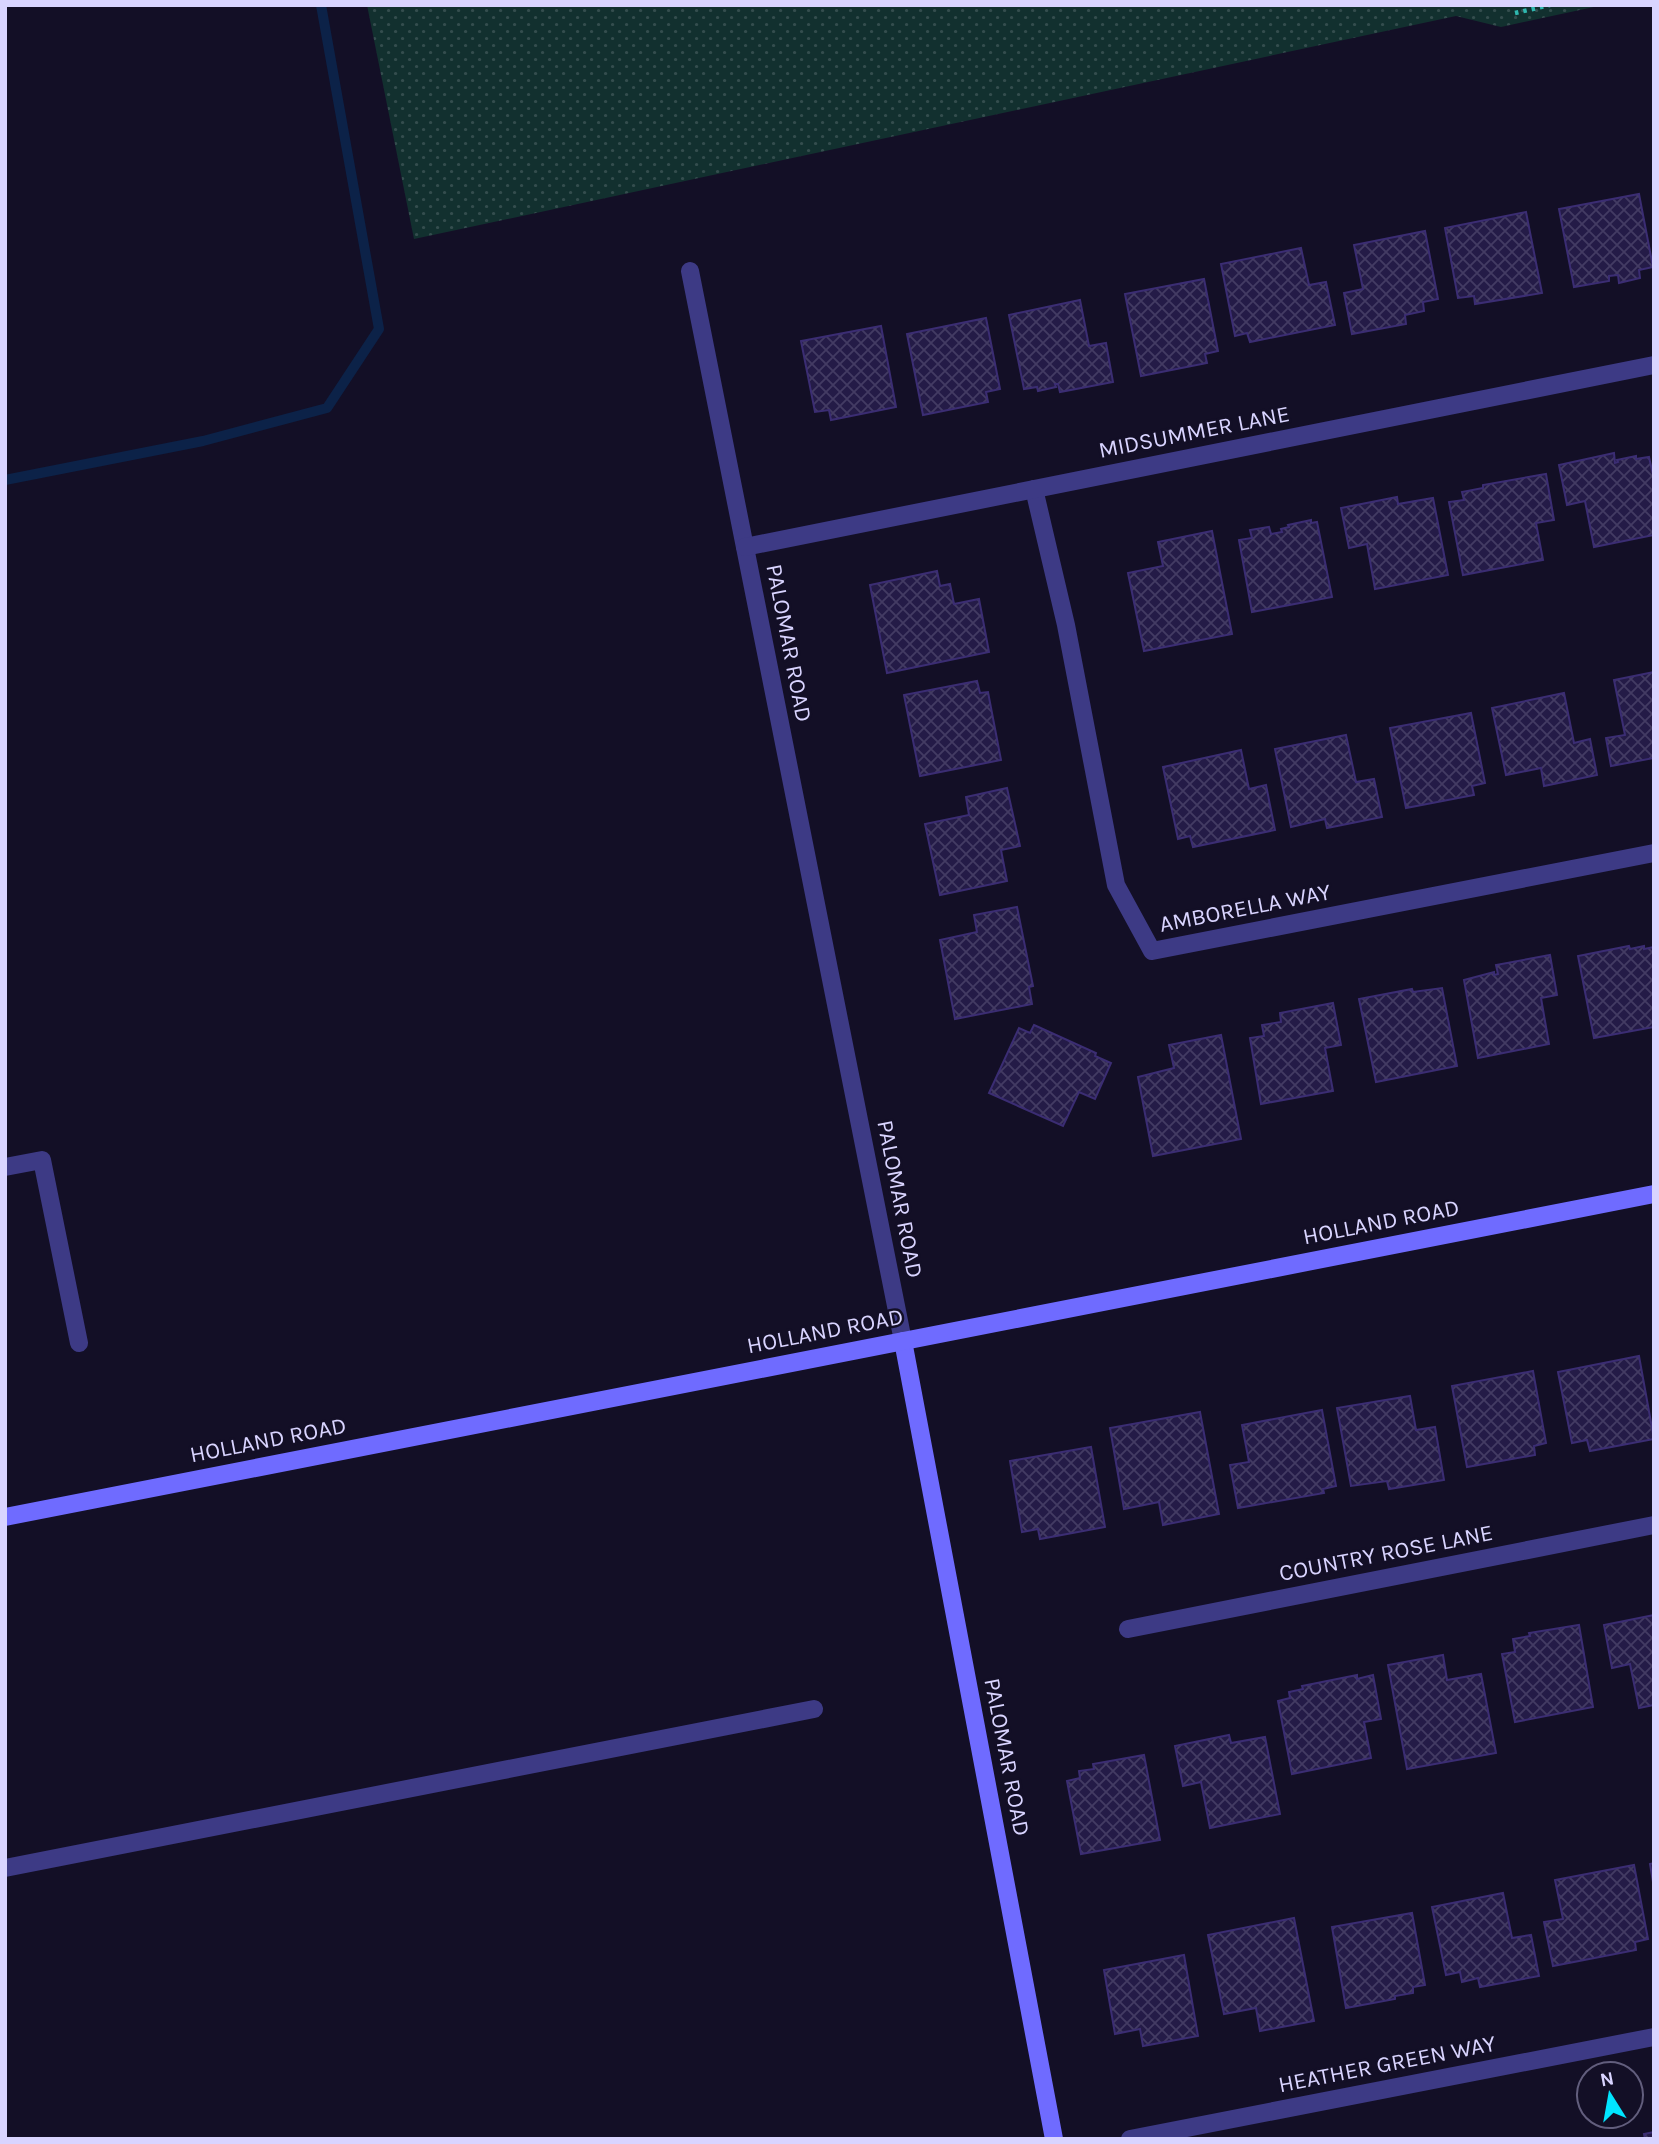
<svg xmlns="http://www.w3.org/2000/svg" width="1659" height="2144" viewBox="0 0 1659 2144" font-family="Karla,sans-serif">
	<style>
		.grass { fill: url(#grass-dots) }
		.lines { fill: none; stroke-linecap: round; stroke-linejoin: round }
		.stream { stroke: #0c2248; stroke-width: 10 }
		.building { fill: url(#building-cross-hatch); stroke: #3b2d73; stroke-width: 2 }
		.path { stroke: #2fb8b0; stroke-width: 4.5; stroke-dasharray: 3.5 5; stroke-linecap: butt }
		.lane { stroke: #3d3a85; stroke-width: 18 }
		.street { stroke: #3d3a85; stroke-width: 18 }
		.secondary { stroke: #6f6bff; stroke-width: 18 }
		.labels { text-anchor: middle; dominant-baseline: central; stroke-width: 5; stroke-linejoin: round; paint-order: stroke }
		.street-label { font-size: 23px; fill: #d9d4ff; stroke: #130f26 }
	</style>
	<defs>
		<pattern id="grass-dots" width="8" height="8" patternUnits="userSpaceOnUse" patternTransform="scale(1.75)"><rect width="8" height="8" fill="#12302f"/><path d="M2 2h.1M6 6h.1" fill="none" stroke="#344d4e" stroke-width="1.8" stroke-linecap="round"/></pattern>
		<pattern id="building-cross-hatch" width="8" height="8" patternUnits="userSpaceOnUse" patternTransform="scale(1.75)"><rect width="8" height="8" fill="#241b47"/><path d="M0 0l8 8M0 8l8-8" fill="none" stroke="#433b63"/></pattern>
	</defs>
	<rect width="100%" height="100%" fill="#130f26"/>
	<path class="grass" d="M367,5H1603L1501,27L1456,16L414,239Z"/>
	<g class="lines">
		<path class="stream" d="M5,480L203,441L327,408L379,329L321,5"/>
	</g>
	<g class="building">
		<path d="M1639,194L1653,267L1639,270L1640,278L1619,283L1618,275L1609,276V281L1574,287L1559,209Z"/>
		<path d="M1526,212L1542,293L1475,304L1474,296L1458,298L1445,228Z"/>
		<path d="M1425,231L1438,299L1423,302L1424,311L1405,315L1406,324L1352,334L1344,293L1363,289L1354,245Z"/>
		<path d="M1301,248L1309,285L1326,282L1335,325L1250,342L1247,333L1235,336L1221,264Z"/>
		<path d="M1204,279L1218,351L1205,354L1207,363L1141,376L1125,294Z"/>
		<path d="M1080,300L1089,346L1106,343L1113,382L1060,392L1058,384H1055L1056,387L1038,391L1037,387L1024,389L1009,315Z"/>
		<path d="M986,318L1000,389L986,392L988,402L923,415L907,334Z"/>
		<path d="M881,326L896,407L831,420L829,410L815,412L801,341Z"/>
		<path d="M1614,453L1615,463L1618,462L1617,460L1636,456V459L1649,457L1654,479V535L1594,547L1585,501L1567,505L1559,465Z"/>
		<path d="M1546,474L1554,520L1536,523L1543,560L1463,575L1449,502L1464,500L1462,492L1483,488V485Z"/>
		<path d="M1397,497L1398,504L1433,498L1448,575L1375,589L1367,544L1349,548L1341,508Z"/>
		<path d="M1311,520V523L1317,522L1332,597L1252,612L1239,540L1252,538L1250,530L1269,527L1271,534L1282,532L1281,529L1289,527L1288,525Z"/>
		<path d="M1212,531L1232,634L1144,651L1128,573L1163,566L1158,542Z"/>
		<path d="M937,571L940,586L950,584L954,604L979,599L989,652L887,673L870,585Z"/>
		<path d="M1654,672V758L1611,766L1606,738L1625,735L1614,680Z"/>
		<path d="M977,681L980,693L988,692L1001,760L920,776L904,695Z"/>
		<path d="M1564,693L1574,743L1590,739L1597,775L1544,786L1541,768L1506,775L1492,708Z"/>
		<path d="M1471,713L1485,783L1472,786L1474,795L1406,808L1390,728Z"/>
		<path d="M1346,735L1356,782L1374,779L1382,817L1327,828L1325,819L1291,827L1275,749Z"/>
		<path d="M1241,750L1249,789L1266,785L1275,830L1193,847L1190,836L1178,839L1163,767Z"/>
		<path d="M1007,788L1020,846L1001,850L1007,881L940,895L925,824L969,815L966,797Z"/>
		<path d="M1017,907L1033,986L1029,987L1032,1004L955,1019L940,940L977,932L974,915Z"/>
		<path d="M1629,946L1630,949L1644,946V949L1654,947V1027L1594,1038L1578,956Z"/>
		<path d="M1550,955L1557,995L1541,998L1549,1044L1478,1058L1464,980L1494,972V975L1498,974L1496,965Z"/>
		<path d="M1442,988L1457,1066L1376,1082L1359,999L1412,989L1413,992Z"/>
		<path d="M1333,1003L1341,1045L1325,1048L1333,1091L1261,1104L1250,1038L1264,1036L1262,1025L1281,1022L1280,1013Z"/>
		<path d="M1034,1025L1096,1053L1095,1056L1111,1063L1095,1099L1079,1092L1063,1126L989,1093L1019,1028L1030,1033Z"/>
		<path d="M1221,1035L1241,1139L1153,1156L1138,1077L1174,1068L1169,1045Z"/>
		<path d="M1639,1356L1654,1439L1590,1451L1587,1440L1572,1443L1558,1372Z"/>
		<path d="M1533,1371L1546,1443L1534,1446L1535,1455L1467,1467L1452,1386Z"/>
		<path d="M1410,1396L1416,1430L1435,1427L1444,1480L1389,1489L1387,1481L1351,1486L1337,1408Z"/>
		<path d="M1322,1410L1336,1486L1323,1489L1324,1493L1238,1508L1230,1465L1249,1462L1242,1425Z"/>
		<path d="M1200,1412L1219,1514L1163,1525L1159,1502L1124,1509L1110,1428Z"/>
		<path d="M1091,1447L1105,1527L1040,1539L1038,1529L1022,1532L1010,1461Z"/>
		<path d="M1654,1615V1705L1639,1708L1630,1664L1612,1668L1604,1625Z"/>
		<path d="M1579,1625L1593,1707L1515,1722L1502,1654L1515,1652L1513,1639L1530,1636L1529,1633Z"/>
		<path d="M1443,1655L1447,1680L1481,1674L1496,1753L1407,1769L1388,1665Z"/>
		<path d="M1357,1675V1679L1373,1675L1381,1719L1364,1722L1371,1758L1292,1774L1278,1701L1290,1698L1289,1692L1303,1689L1302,1686Z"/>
		<path d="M1229,1735L1231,1743L1265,1737L1280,1814L1210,1828L1201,1782L1183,1786L1175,1746Z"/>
		<path d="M1144,1755L1160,1840L1081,1854L1067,1781L1080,1778L1079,1771L1094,1769L1093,1764Z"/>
		<path d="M1654,1863V1888L1650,1864Z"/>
		<path d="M1634,1865L1648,1939L1635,1942L1636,1950L1553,1966L1544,1922L1563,1919L1555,1880Z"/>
		<path d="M1503,1893L1512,1938L1531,1935L1539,1976L1480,1987L1478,1978L1462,1982L1460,1972L1446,1975L1432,1907Z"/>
		<path d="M1412,1913L1425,1985L1413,1987V1993L1395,1996V1999L1346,2008L1332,1927Z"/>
		<path d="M1294,1918L1314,2021L1260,2031L1256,2008L1224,2014L1208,1935Z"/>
		<path d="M1184,1955L1198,2036L1143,2046L1140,2029L1115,2034L1104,1970Z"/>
		<path d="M1654,2132V2139H1645L1644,2134Z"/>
	</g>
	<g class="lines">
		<path class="path" d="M1515,13L1550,5"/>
		<path class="lane" d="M5,1167L42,1160L79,1343"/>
		<g class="street">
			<path d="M690,271L903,1341"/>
			<path d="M1034,489L1066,625L1116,885L1152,951L1654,853"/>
			<path d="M745,547L1654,365"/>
			<path d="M1128,1629L1654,1525"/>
			<path d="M5,1868L814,1709"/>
			<path d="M1130,2139L1654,2037"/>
		</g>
		<g class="secondary">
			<path d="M903,1341L1054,2139"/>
			<path d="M5,1517L1654,1194"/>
		</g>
	</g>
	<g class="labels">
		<g class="street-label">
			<text transform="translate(1194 432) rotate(-11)">MIDSUMMER LANE</text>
			<text transform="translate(789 643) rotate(79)">PALOMAR ROAD</text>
			<text transform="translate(1245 908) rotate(-11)">AMBORELLA WAY</text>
			<text transform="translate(900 1199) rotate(79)">PALOMAR ROAD</text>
			<text transform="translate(1381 1222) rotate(-11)">HOLLAND ROAD</text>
			<text transform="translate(825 1331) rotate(-11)">HOLLAND ROAD</text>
			<text transform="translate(268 1440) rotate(-11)">HOLLAND ROAD</text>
			<text transform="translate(1386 1553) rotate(-11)">COUNTRY ROSE LANE</text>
			<text transform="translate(1007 1757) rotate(79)">PALOMAR ROAD</text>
			<text transform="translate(1387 2064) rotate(-11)">HEATHER GREEN WAY</text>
		</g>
	</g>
	<rect width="1659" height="2144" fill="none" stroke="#d9d4ff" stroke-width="14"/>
	<g transform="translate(1610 2095) rotate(349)"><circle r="33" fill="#130f26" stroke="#625e7d" stroke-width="2"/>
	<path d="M0-5L12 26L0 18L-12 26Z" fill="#00e5ff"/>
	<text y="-10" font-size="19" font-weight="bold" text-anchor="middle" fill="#d9d4ff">N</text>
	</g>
</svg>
